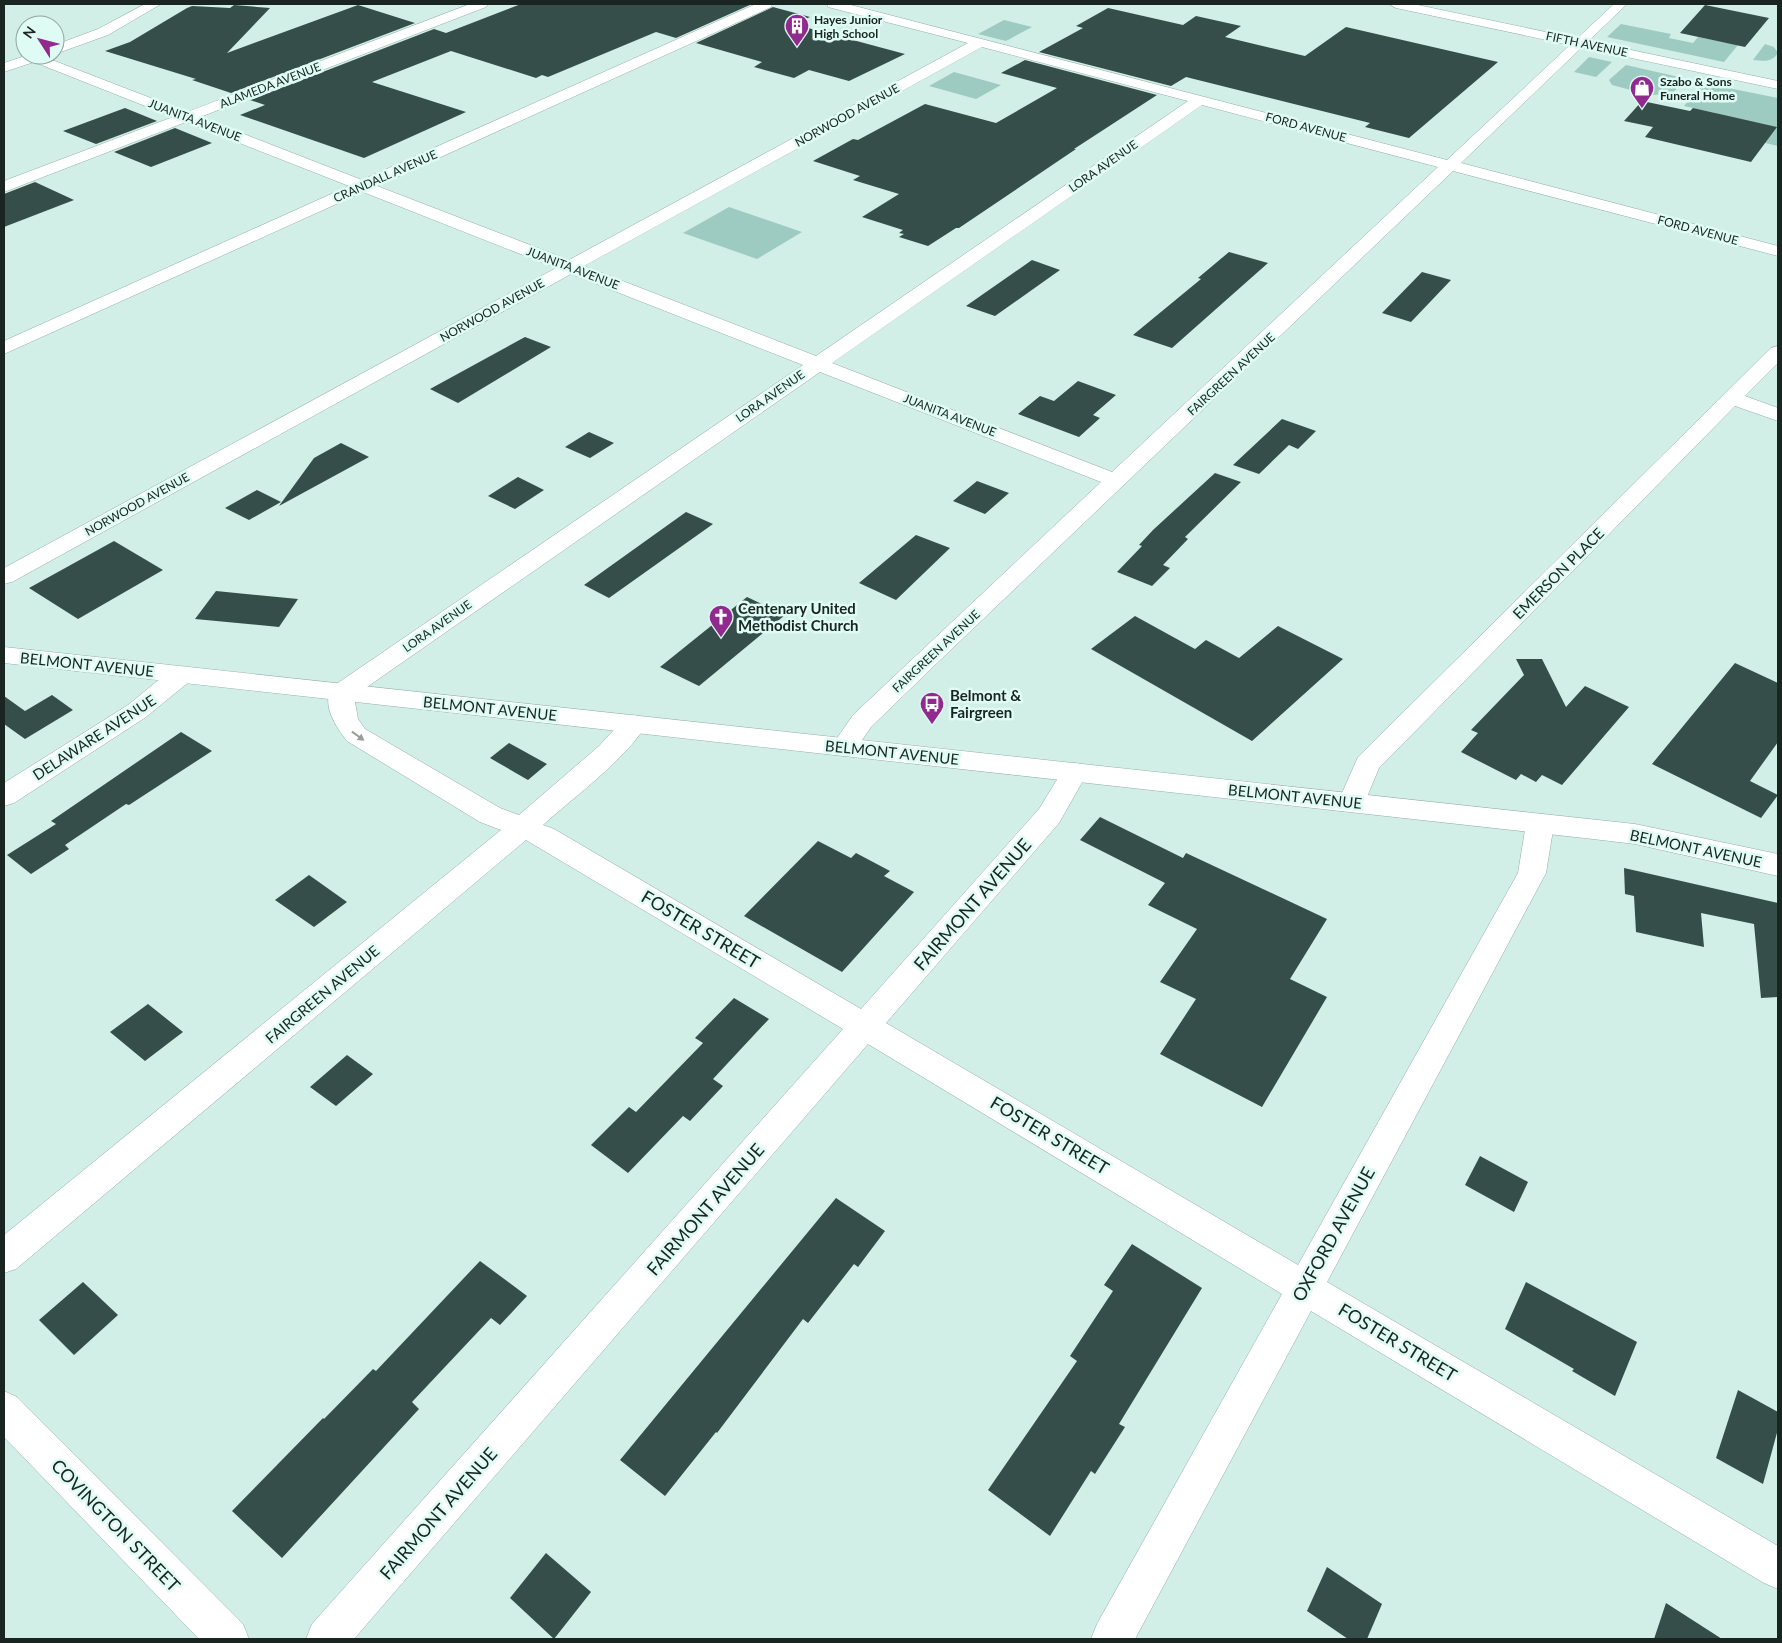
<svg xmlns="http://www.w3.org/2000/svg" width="1782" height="1643" viewBox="0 0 1782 1643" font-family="Lato,sans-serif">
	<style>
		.green { fill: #9ecbc1 }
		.building { fill: #364e49 }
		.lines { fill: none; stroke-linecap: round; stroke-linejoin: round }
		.minor-casing { stroke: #93aea8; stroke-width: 1 }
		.tertiary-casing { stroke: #93aea8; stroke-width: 1 }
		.secondary-casing { stroke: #93aea8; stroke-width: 1 }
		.minor { fill: #fff; fill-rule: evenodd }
		.tertiary { fill: #fff; fill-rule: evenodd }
		.secondary { fill: #fff; fill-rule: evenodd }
		.oneway { fill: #989d9c }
		.labels { text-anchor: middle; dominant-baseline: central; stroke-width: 5; stroke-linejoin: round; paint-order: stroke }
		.far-poi-label { font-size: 12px; font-weight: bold; fill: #1a2522; stroke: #defbf4; text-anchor: start }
		.far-street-label { font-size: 12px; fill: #1a2522; stroke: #defbf4 }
		.street-label { font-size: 15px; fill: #1a2522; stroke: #defbf4 }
		.poi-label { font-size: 15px; font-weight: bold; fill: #1a2522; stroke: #defbf4; text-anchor: start }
		.near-street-label { font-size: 18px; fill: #1a2522; stroke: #defbf4 }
	</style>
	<rect width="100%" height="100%" fill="#d1eee7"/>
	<g class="green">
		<path d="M1004,20L1032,27L1006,41L978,34Z"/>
		<path d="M1621,24L1671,34L1669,38L1693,43L1698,37L1738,45L1724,62L1607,37Z"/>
		<path d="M1765,44L1774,47L1778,53C1771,63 1764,61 1753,60Z"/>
		<path d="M1589,57L1612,62L1596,77L1574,72Z"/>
		<path d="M1626,65L1683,78L1673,94L1649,95L1612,85L1609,80Z"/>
		<path d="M954,72L1001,85L976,99L929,86Z"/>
		<path d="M1703,83L1778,98V146L1765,143L1776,127L1754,122L1749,128L1715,113L1684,106Z"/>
		<path d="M729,207L802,232L757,259L683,233Z"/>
	</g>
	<g class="building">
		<path d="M521,4H752L676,38L656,32L548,77L542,75L536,78L451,51L372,82L466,112L364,158L240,115L265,105L250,100L434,29L446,33Z"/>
		<path d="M234,5L270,8L227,53L358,5L415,23L231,93L192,80L196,79L105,51L130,42L187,8L192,6L230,8Z"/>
		<path d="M1705,5L1769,18L1745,47L1680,33Z"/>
		<path d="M773,7L810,17L796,23L799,24L797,25L905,54L849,81L809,70L794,78L754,67L762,62L696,43Z"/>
		<path d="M1108,8L1183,25L1196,16L1241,26L1225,37L1305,56L1346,27L1498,62L1409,138L1365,127L1370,123L1186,77L1171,86L1039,52L1083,28L1076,26Z"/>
		<path d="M1025,60L1157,95L1074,149H1076L959,228H956L928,246L899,237L904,234L899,233L903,230L862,217L899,194L853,180L860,176L813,161L853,139L858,140L925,104L996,123L1057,88L1001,73Z"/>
		<path d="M1642,101L1690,111L1693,108L1777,127L1751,162L1645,137L1653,127L1624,121Z"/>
		<path d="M125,108L157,121L96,144L63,131Z"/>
		<path d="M175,128L212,143L151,167L114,152Z"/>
		<path d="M35,182L74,200L4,227V194Z"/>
		<path d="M1229,252L1268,263L1172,348L1133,335L1201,279L1198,278Z"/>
		<path d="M1032,260L1060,270L995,316L966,306Z"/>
		<path d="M1422,272L1451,280L1411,322L1382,313Z"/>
		<path d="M525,337L551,347L458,403L430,389Z"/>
		<path d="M1078,381L1116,395L1093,415L1100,418L1079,437L1018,414L1040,396L1054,401Z"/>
		<path d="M1282,419L1316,431L1298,449L1289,445L1259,474L1233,465Z"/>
		<path d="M589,432L614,443L590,458L565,447Z"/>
		<path d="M341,443L369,457L279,506L314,458Z"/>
		<path d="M1215,473L1241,482L1185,537L1188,539L1163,565L1170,568L1152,586L1117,572L1142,546L1139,545L1153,530Z"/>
		<path d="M518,477L544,490L515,509L488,496Z"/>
		<path d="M977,481L1009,493L985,514L953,501Z"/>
		<path d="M257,490L281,502L249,520L225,508Z"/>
		<path d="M686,512L713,524L609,598L584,585Z"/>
		<path d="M916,535L950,548L896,600L859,583Z"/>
		<path d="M114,541L163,570L78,619L29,588Z"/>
		<path d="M216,591L298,599L279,627L195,619Z"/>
		<path d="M747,597L785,615L699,686L660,667Z"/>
		<path d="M1135,616L1195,649L1206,640L1239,658L1278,626L1343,659L1252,741L1091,649Z"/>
		<path d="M1516,659H1542L1566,707L1585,686L1629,707L1562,785L1542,775L1536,782L1521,774L1516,780L1461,752L1478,733L1471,730L1524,675Z"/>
		<path d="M1735,663L1778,683V742L1750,781L1778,795L1761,818L1652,764Z"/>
		<path d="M52,695L73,710L25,739L4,724V696L25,711Z"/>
		<path d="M181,732L212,751L129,805L126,804L65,845L69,849L31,874L7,855L56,824L51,821Z"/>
		<path d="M509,743L547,764L528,780L490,758Z"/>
		<path d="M1100,817L1183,858L1186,853L1327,919L1290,979L1327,997L1262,1107L1160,1054L1196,999L1160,982L1197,929L1148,905L1165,883L1080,840Z"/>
		<path d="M818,841L851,858L856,853L890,871L884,876L914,892L842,972L744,916Z"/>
		<path d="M1624,868L1778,903V997L1761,998L1754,924L1701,913L1704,947L1636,932L1634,896L1625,894Z"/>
		<path d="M309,875L347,902L314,927L275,900Z"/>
		<path d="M734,998L769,1019L713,1079L723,1086L690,1121L683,1116L628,1173L591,1145L629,1107L636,1112L703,1043L695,1038Z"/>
		<path d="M148,1004L183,1032L145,1061L110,1032Z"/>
		<path d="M347,1055L373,1074L336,1106L310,1087Z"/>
		<path d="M1480,1156L1528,1182L1514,1212L1465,1185Z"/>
		<path d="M836,1198L885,1231L858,1267L854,1264L808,1323L803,1319L717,1433L716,1432L665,1496L620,1460Z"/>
		<path d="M1132,1244L1202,1288L1119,1424L1125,1427L1095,1474L1091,1471L1050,1536L988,1490L1077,1361L1070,1356L1113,1291L1104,1285Z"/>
		<path d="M480,1261L527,1296L500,1325L491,1318L412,1402L419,1409L282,1558L232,1511L323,1418L324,1419L373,1369L376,1371Z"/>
		<path d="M83,1282L118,1315L74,1355L39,1320Z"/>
		<path d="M1526,1282L1637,1342L1615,1396L1572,1371L1574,1369L1505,1329Z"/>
		<path d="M1738,1390L1778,1412V1429L1763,1484L1716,1458Z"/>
		<path d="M546,1553L591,1592L554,1639L510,1598Z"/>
		<path d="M1327,1567L1382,1604L1367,1639H1348L1307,1611Z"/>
		<path d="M1666,1603L1722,1639H1654Z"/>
	</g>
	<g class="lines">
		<defs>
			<g id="minor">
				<path d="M145,4H161L108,35L55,54V45L98,29Z"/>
				<path d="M470,4H488L486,7L200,117L362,180L756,4H772L771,7L377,186L569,260L968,43L828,7L827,4H847L1447,160L1614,4H1627L1461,163L1778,246V256L1453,171L936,664L871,727L853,753L844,756L835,753L831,747L853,715L1101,482L820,372L354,696L358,719L365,729L500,808L519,815L599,746L625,718L634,715L643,718L647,724C625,760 575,796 543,825L554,829L861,1009L1039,809L1066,765L1075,763L1084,765L1088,772L1059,823L886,1023L1298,1265L1518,873L1526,824L1530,817L1540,814L1550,817L1554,824L1546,873L1327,1282L1778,1546V1589L1764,1583L1311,1311L1135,1639H1091L1097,1624L1282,1294L868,1044L354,1639H306L312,1624L843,1029L526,840L16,1269L4,1273V1235L501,830L480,822L347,741C336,727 321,705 332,687L803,365L571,274L12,582L4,584V568L556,268L363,192L4,354V341L349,186L186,122L4,192V181L173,117L34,62L4,72V63L22,57L21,55L25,52V55H49L47,58L187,112ZM982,47L1188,101L816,356L584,266ZM1202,105L1438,167L1112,472L832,363Z"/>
				<path d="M1778,346V363L1745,396L1778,408V421L1735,406L1379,768L1362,809L1352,812L1342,809L1338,802L1358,757L1771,348Z"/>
				<path d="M181,667L190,669L193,675L190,681L146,717L14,803L4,806V783L128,705L172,669Z"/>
				<path d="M4,1391L17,1397L243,1624L249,1639H199L4,1437Z"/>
			</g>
			<path id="tertiary" d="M1389,4H1413L1778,81V89L1396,8Z"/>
			<path id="secondary" d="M4,647L1635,824L1778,854V876L1635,844L1593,839L4,663Z"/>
		</defs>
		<use href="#minor" class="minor-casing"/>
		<use href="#tertiary" class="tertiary-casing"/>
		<use href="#secondary" class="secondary-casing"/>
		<use href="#minor" class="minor"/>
		<use href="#tertiary" class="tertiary"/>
		<use href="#secondary" class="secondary"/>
	</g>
	<defs><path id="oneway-solid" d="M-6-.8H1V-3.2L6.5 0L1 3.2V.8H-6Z" transform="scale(1.25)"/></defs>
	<use class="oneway" href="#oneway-solid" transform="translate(358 736) rotate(36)"/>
	<defs>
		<symbol id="building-pin" viewBox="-11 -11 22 30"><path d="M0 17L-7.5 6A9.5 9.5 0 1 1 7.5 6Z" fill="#912a8e" stroke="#defbf4"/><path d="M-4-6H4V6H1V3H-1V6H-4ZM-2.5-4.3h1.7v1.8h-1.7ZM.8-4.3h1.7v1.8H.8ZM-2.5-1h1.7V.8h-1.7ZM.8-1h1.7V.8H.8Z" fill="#fff"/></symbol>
		<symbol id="shop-pin" viewBox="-11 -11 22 30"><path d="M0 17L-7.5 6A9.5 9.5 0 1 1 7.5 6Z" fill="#912a8e" stroke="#defbf4"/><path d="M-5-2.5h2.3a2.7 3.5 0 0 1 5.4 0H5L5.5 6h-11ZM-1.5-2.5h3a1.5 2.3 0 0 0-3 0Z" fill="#fff"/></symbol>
		<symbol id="church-pin" viewBox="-11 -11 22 30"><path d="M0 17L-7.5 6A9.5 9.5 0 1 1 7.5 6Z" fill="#912a8e" stroke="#defbf4"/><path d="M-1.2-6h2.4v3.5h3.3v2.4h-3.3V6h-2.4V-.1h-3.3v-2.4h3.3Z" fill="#fff"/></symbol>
		<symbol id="bus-pin" viewBox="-11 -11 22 30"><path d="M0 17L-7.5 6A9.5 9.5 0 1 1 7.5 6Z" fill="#912a8e" stroke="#defbf4"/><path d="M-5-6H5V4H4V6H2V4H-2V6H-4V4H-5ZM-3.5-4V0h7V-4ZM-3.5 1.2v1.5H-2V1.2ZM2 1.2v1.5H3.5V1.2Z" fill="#fff"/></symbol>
	</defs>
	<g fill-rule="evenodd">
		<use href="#building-pin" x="783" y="12" width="28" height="38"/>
		<use href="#shop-pin" x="1628" y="74" width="28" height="38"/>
		<use href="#church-pin" x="707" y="603" width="28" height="38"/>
		<use href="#bus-pin" x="918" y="690" width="28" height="38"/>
	</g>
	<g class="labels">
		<g class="far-poi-label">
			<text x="814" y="19">Hayes Junior<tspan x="814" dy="14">High School</tspan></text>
			<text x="1660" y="81">Szabo &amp; Sons<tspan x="1660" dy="14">Funeral Home</tspan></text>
		</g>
		<g class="far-street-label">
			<text transform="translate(1587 44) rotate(12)">FIFTH AVENUE</text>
			<text transform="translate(270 85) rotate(-21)">ALAMEDA AVENUE</text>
			<text transform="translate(847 115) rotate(-29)">NORWOOD AVENUE</text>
			<text transform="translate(195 120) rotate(21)">JUANITA AVENUE</text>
			<text transform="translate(1306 127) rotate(15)">FORD AVENUE</text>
			<text transform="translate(1103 166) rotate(-35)">LORA AVENUE</text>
			<text transform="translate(385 176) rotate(-24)">CRANDALL AVENUE</text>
			<text transform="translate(1698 230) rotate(15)">FORD AVENUE</text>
			<text transform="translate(573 268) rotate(21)">JUANITA AVENUE</text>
			<text transform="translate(492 310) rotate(-29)">NORWOOD AVENUE</text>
			<text transform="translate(1231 374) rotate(-43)">FAIRGREEN AVENUE</text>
			<text transform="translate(770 396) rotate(-35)">LORA AVENUE</text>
			<text transform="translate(950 415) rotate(21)">JUANITA AVENUE</text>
			<text transform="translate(137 504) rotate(-29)">NORWOOD AVENUE</text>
			<text transform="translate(437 626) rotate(-35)">LORA AVENUE</text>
			<text transform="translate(936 651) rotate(-43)">FAIRGREEN AVENUE</text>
		</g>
		<g class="street-label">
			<text transform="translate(1558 573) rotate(-45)">EMERSON PLACE</text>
			<text transform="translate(87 664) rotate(6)">BELMONT AVENUE</text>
			<text transform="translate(490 708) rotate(6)">BELMONT AVENUE</text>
			<text transform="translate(94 737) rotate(-33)">DELAWARE AVENUE</text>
			<text transform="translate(892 752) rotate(6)">BELMONT AVENUE</text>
			<text transform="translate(1295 796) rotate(6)">BELMONT AVENUE</text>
			<text transform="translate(1696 848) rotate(12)">BELMONT AVENUE</text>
			<text transform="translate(322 994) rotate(-40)">FAIRGREEN AVENUE</text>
		</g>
		<g class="poi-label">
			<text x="738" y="608">Centenary United<tspan x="738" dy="17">Methodist Church</tspan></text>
			<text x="950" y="695">Belmont &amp;<tspan x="950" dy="17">Fairgreen</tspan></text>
		</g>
		<g class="near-street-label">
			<text transform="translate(972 904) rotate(-49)">FAIRMONT AVENUE</text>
			<text transform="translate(701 929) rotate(31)">FOSTER STREET</text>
			<text transform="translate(1050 1135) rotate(31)">FOSTER STREET</text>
			<text transform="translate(705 1209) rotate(-49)">FAIRMONT AVENUE</text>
			<text transform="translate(1333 1234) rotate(-61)">OXFORD AVENUE</text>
			<text transform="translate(1398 1342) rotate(31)">FOSTER STREET</text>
			<text transform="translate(438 1513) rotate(-49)">FAIRMONT AVENUE</text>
			<text transform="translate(116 1525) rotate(46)">COVINGTON STREET</text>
		</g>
	</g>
	<rect width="1782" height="1643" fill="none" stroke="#1a2522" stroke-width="10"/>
	<g transform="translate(40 40) rotate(306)"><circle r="24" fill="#defbf4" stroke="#90a5a0"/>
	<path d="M0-4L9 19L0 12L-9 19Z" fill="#912a8e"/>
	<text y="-8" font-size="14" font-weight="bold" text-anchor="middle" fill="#1a2522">N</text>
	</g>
</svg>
